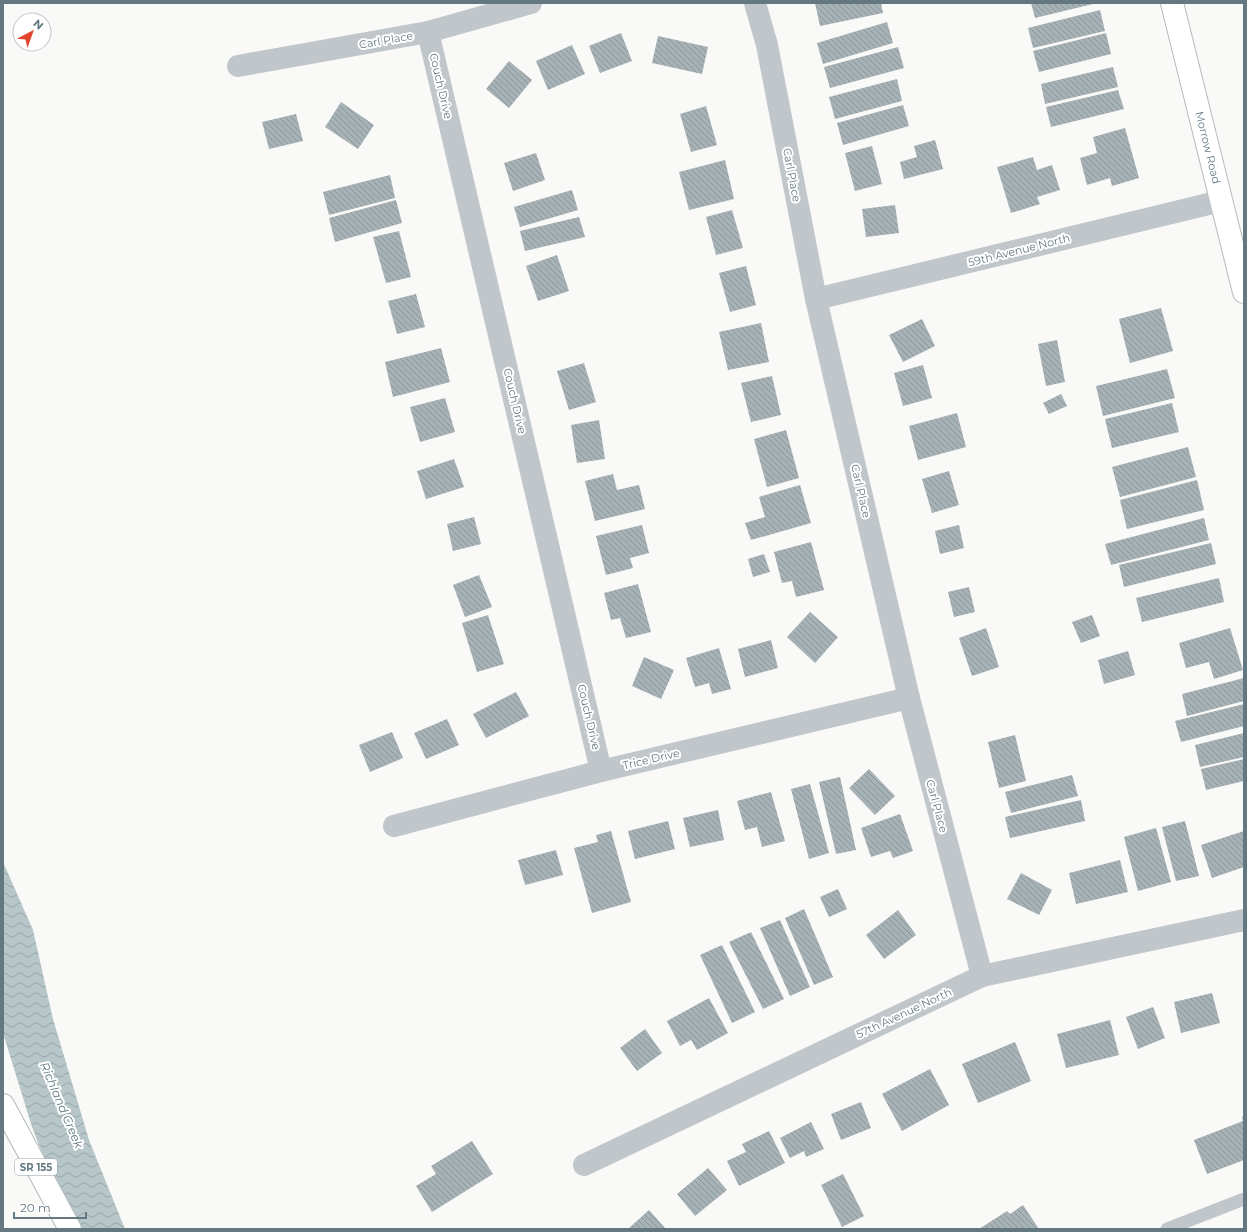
<svg xmlns="http://www.w3.org/2000/svg" width="1247" height="1232" viewBox="0 0 1247 1232" font-family="Montserrat,sans-serif">
	<style>
		.water { fill: url(#water-waves) }
		.building { fill: url(#building-back-hatch) }
		.lines { fill: none; stroke-linecap: round; stroke-linejoin: round }
		.secondary-casing { stroke: #b2babe; stroke-width: 24 }
		.highway-casing { stroke: #b3b9bc; stroke-width: 24 }
		.lane { stroke: #c0c6c9; stroke-width: 13 }
		.street { stroke: #c0c6c9; stroke-width: 22 }
		.secondary { stroke: #fff; stroke-width: 22 }
		.highway { stroke: #fff; stroke-width: 22 }
		.labels { text-anchor: middle; dominant-baseline: central; stroke-width: 4; stroke-linejoin: round; paint-order: stroke }
		.shield { fill: #fff; stroke: #92a0a8; stroke-width: 1 }
		.shield-label { font-size: 10px; font-weight: bold; fill: #647882 }
		.street-label { font-size: 11px; fill: #647882; stroke: #fff }
		.water-label { font-size: 12px; font-style: italic; fill: #5f777c; stroke: #fff }
	</style>
	<defs>
		<pattern id="water-waves" width="16" height="10" patternUnits="userSpaceOnUse"><rect width="16" height="10" fill="#b7c6c8"/><path d="M0 5q4-4 8 0t8 0" fill="none" stroke="#98a6a8"/></pattern>
		<pattern id="building-back-hatch" width="6" height="6" patternUnits="userSpaceOnUse"><rect width="6" height="6" fill="#a7b2b6"/><path d="M-1 5l2 2M0 0l6 6M5-1l2 2" fill="none" stroke="#8c9699"/></pattern>
	</defs>
	<rect width="100%" height="100%" fill="#f9f9f7"/>
	<path class="water" d="M3,862L33,930L53,1019L89,1140L125,1229H79L54,1184L32,1127L3,1033Z"/>
	<g class="building">
		<path d="M815,3H881L883,13L820,26Z"/>
		<path d="M1031,3H1093V4L1035,18Z"/>
		<path d="M1100,10L1105,31L1033,48L1028,28Z"/>
		<path d="M887,22L893,43L823,64L817,43Z"/>
		<path d="M621,33L632,61L600,73L589,46Z"/>
		<path d="M1106,33L1111,54L1039,72L1033,51Z"/>
		<path d="M658,36L708,47L702,74L652,63Z"/>
		<path d="M572,45L585,74L548,90L536,61Z"/>
		<path d="M898,47L904,68L830,88L824,67Z"/>
		<path d="M509,61L532,80L509,108L486,89Z"/>
		<path d="M1113,67L1118,87L1045,104L1041,84Z"/>
		<path d="M897,79L902,101L835,119L829,97Z"/>
		<path d="M1118,90L1124,109L1051,127L1046,107Z"/>
		<path d="M341,102L374,125L358,149L325,127Z"/>
		<path d="M903,105L909,126L843,145L837,123Z"/>
		<path d="M706,106L717,145L691,152L680,114Z"/>
		<path d="M296,114L303,141L269,149L262,122Z"/>
		<path d="M1125,128L1139,178L1112,186L1110,178L1087,185L1080,158L1097,153L1093,137Z"/>
		<path d="M935,140L943,169L904,179L900,162L917,157L914,146Z"/>
		<path d="M872,146L882,184L855,191L845,153Z"/>
		<path d="M536,153L545,180L513,191L504,163Z"/>
		<path d="M1033,157L1037,170L1052,165L1060,190L1037,197L1040,204L1011,213L997,167Z"/>
		<path d="M725,160L734,199L689,210L679,172Z"/>
		<path d="M390,175L395,198L329,215L323,192Z"/>
		<path d="M572,190L578,210L520,227L514,207Z"/>
		<path d="M396,200L402,223L335,242L329,218Z"/>
		<path d="M895,205L899,233L866,237L862,209Z"/>
		<path d="M732,210L743,248L716,255L706,217Z"/>
		<path d="M579,217L585,237L525,251L520,231Z"/>
		<path d="M399,231L411,277L386,283L373,237Z"/>
		<path d="M557,255L569,291L538,301L526,266Z"/>
		<path d="M746,266L756,305L730,312L719,273Z"/>
		<path d="M416,294L425,327L397,334L388,301Z"/>
		<path d="M1161,308L1173,351L1130,363L1119,319Z"/>
		<path d="M922,319L935,346L903,362L889,335Z"/>
		<path d="M761,323L769,362L728,370L719,332Z"/>
		<path d="M1057,340L1065,382L1046,386L1038,344Z"/>
		<path d="M441,348L450,382L393,397L385,362Z"/>
		<path d="M584,363L596,402L569,410L557,371Z"/>
		<path d="M923,365L932,398L903,406L894,373Z"/>
		<path d="M1167,369L1175,398L1103,416L1096,386Z"/>
		<path d="M772,376L781,415L751,422L741,383Z"/>
		<path d="M1061,394L1067,406L1049,414L1043,403Z"/>
		<path d="M445,398L455,432L420,442L410,407Z"/>
		<path d="M1172,403L1179,432L1112,448L1105,419Z"/>
		<path d="M957,413L966,447L918,460L909,426Z"/>
		<path d="M599,420L605,459L577,463L571,425Z"/>
		<path d="M786,430L799,478L767,487L754,439Z"/>
		<path d="M1188,447L1196,477L1120,497L1112,467Z"/>
		<path d="M454,459L464,487L426,499L417,471Z"/>
		<path d="M949,471L959,505L932,513L922,479Z"/>
		<path d="M613,474L617,490L639,485L645,509L595,521L585,481Z"/>
		<path d="M1197,480L1204,510L1127,529L1120,500Z"/>
		<path d="M800,485L811,523L751,540L745,523L765,517L759,497Z"/>
		<path d="M474,517L481,544L453,551L447,524Z"/>
		<path d="M1204,518L1209,540L1111,565L1105,544Z"/>
		<path d="M642,525L649,553L630,558L633,568L606,575L596,536Z"/>
		<path d="M959,525L964,548L940,554L935,531Z"/>
		<path d="M811,542L824,590L796,597L792,581L782,583L774,552Z"/>
		<path d="M1211,543L1216,564L1124,587L1119,565Z"/>
		<path d="M764,554L770,572L753,577L748,559Z"/>
		<path d="M479,575L492,607L465,617L453,585Z"/>
		<path d="M1219,578L1224,602L1142,622L1136,598Z"/>
		<path d="M638,584L651,632L626,638L620,618L611,620L604,593Z"/>
		<path d="M969,587L975,612L954,617L948,592Z"/>
		<path d="M810,612L838,637L815,663L787,637Z"/>
		<path d="M488,615L504,664L477,672L462,623Z"/>
		<path d="M1092,615L1100,636L1081,643L1072,622Z"/>
		<path d="M986,628L999,667L972,676L959,638Z"/>
		<path d="M1230,628L1243,670L1214,679L1209,662L1186,668L1179,643Z"/>
		<path d="M771,640L778,668L745,677L738,649Z"/>
		<path d="M719,648L731,689L712,694L709,683L695,687L686,658Z"/>
		<path d="M1128,651L1135,675L1104,684L1098,660Z"/>
		<path d="M644,657L674,670L661,699L632,686Z"/>
		<path d="M1244,678V701L1187,716L1182,694Z"/>
		<path d="M516,692L529,716L486,738L473,714Z"/>
		<path d="M1244,704V726L1181,742L1175,721Z"/>
		<path d="M447,719L459,745L426,759L414,733Z"/>
		<path d="M392,732L403,758L370,772L359,745Z"/>
		<path d="M1244,733V757L1200,767L1195,745Z"/>
		<path d="M1015,735L1026,781L999,788L988,742Z"/>
		<path d="M1244,759V781L1206,790L1201,769Z"/>
		<path d="M869,769L895,796L875,815L849,788Z"/>
		<path d="M1072,775L1078,796L1011,813L1005,792Z"/>
		<path d="M840,777L856,850L836,854L819,782Z"/>
		<path d="M810,784L829,853L809,859L791,789Z"/>
		<path d="M771,792L785,841L762,847L757,827L745,830L737,801Z"/>
		<path d="M1081,800L1085,821L1010,838L1005,817Z"/>
		<path d="M718,810L724,840L690,847L683,818Z"/>
		<path d="M900,814L913,851L893,858L890,851L871,857L861,828Z"/>
		<path d="M668,821L675,849L635,859L628,831Z"/>
		<path d="M1185,821L1199,876L1176,881L1162,827Z"/>
		<path d="M1156,828L1171,882L1138,891L1124,837Z"/>
		<path d="M611,831L631,902L592,913L574,848L598,842L596,835Z"/>
		<path d="M1244,831V867L1212,878L1201,845Z"/>
		<path d="M556,850L563,875L525,885L518,860Z"/>
		<path d="M1120,860L1128,892L1076,904L1069,873Z"/>
		<path d="M1021,873L1052,890L1039,915L1007,899Z"/>
		<path d="M838,889L847,909L829,917L820,897Z"/>
		<path d="M804,909L833,977L814,985L785,918Z"/>
		<path d="M898,910L916,935L884,959L866,935Z"/>
		<path d="M780,920L810,987L790,996L760,928Z"/>
		<path d="M751,932L784,999L763,1009L729,942Z"/>
		<path d="M722,945L755,1012L732,1023L700,955Z"/>
		<path d="M1212,993L1220,1023L1181,1033L1174,1002Z"/>
		<path d="M709,998L728,1033L697,1050L691,1040L680,1046L667,1021Z"/>
		<path d="M1153,1007L1165,1038L1138,1049L1126,1017Z"/>
		<path d="M1110,1020L1119,1055L1066,1068L1057,1034Z"/>
		<path d="M645,1029L662,1053L637,1071L620,1048Z"/>
		<path d="M1015,1042L1031,1081L978,1103L962,1064Z"/>
		<path d="M930,1069L949,1105L902,1131L882,1094Z"/>
		<path d="M861,1102L871,1128L841,1140L831,1114Z"/>
		<path d="M1244,1116V1160L1207,1174L1194,1140L1243,1121L1242,1117Z"/>
		<path d="M811,1122L824,1149L806,1157L804,1151L790,1158L780,1138Z"/>
		<path d="M769,1131L785,1163L739,1186L727,1161L746,1152L742,1144Z"/>
		<path d="M472,1141L493,1174L432,1212L416,1186L436,1174L431,1166Z"/>
		<path d="M708,1168L727,1190L695,1216L677,1194Z"/>
		<path d="M843,1174L864,1216L842,1227L821,1185Z"/>
		<path d="M1023,1205L1039,1229H979L1007,1211L1010,1214Z"/>
		<path d="M649,1210L666,1229H628Z"/>
	</g>
	<g class="lines">
		<defs>
			<g id="secondary">
				<path id="s1" d="M1172,3L1244,292"/>
			</g>
			<path id="highway" d="M3,1105L70,1229"/>
		</defs>
		<use href="#secondary" class="secondary-casing"/>
		<use href="#highway" class="highway-casing"/>
		<path class="lane" d="M1167,1229L1244,1199"/>
		<g class="street">
			<path d="M755,3L767,45L816,299L909,698L982,976"/>
			<path d="M428,32L601,771"/>
			<path d="M238,66L428,32L531,3"/>
			<path d="M816,299L1221,201"/>
			<path d="M394,826L601,771L909,698"/>
			<path d="M584,1165L982,976L1244,920"/>
		</g>
		<use href="#secondary" class="secondary"/>
		<use href="#highway" class="highway"/>
	</g>
	<g class="labels">
		<rect class="shield" x="15" y="1159" width="42" height="16" rx="3"/>
		<g class="shield-label">
			<text x="36" y="1167">SR 155</text>
		</g>
		<g class="street-label">
			<text transform="translate(386 40) rotate(-10)">Carl Place</text>
			<text transform="translate(441 86) rotate(77)">Couch Drive</text>
			<text stroke="none"><textPath href="#s1" startOffset="149">Morrow Road</textPath></text>
			<text transform="translate(792 175) rotate(79)">Carl Place</text>
			<text transform="translate(1019 250) rotate(-14)">59th Avenue North</text>
			<text transform="translate(515 401) rotate(77)">Couch Drive</text>
			<text transform="translate(861 491) rotate(77)">Carl Place</text>
			<text transform="translate(589 717) rotate(77)">Couch Drive</text>
			<text transform="translate(651 759) rotate(-13)">Trice Drive</text>
			<text transform="translate(937 806) rotate(75)">Carl Place</text>
			<text transform="translate(904 1013) rotate(-25)">57th Avenue North</text>
		</g>
		<g class="water-label">
			<text transform="translate(62 1105) rotate(67)">Richland Creek</text>
		</g>
	</g>
	<rect width="1247" height="1232" fill="none" stroke="#647882" stroke-width="8"/>
	<g transform="translate(32 32) rotate(41)"><circle r="19" fill="#ffffff" stroke="#c1c9cd"/>
	<path d="M0-3L7 15L0 10L-7 15Z" fill="#e2442e"/>
	<text y="-6" font-size="11" font-weight="bold" text-anchor="middle" fill="#647882">N</text>
	</g>
	<path d="M14 1212v6h72v-6" fill="none" stroke="#647882" stroke-width="2"/>
	<text x="20" y="1212" font-size="12" fill="#647882" stroke="#ffffff" stroke-width="3" paint-order="stroke">20 m</text>
</svg>
